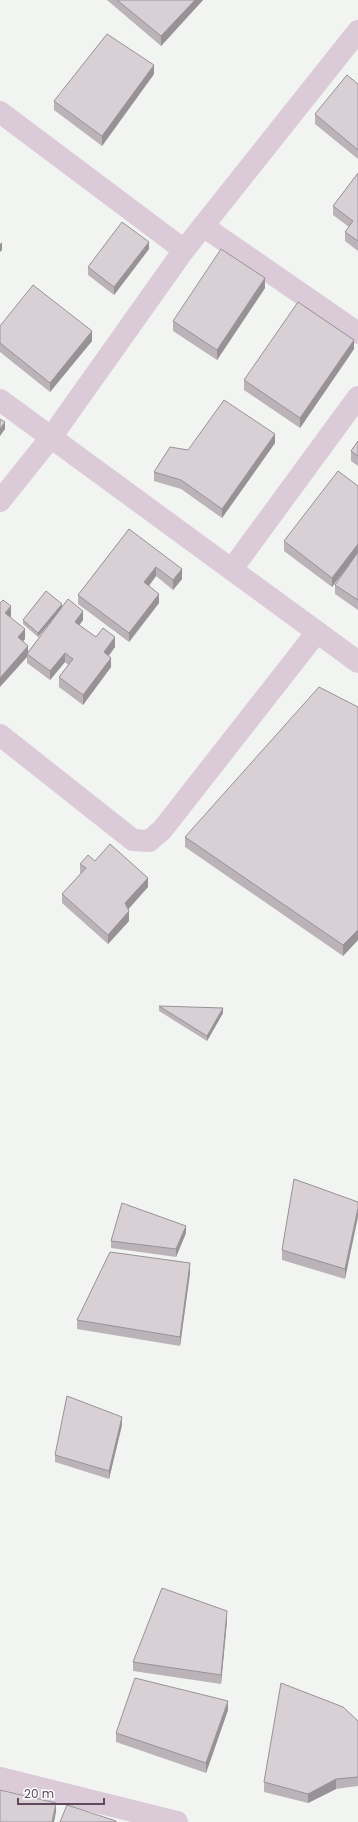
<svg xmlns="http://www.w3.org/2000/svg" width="358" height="1822" viewBox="0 0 358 1822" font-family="Poppins,sans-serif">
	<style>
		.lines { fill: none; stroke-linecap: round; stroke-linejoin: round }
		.street { stroke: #dbcbd8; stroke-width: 22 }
		.wall { fill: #bbb3b8 }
		.shaded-wall { fill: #989296 }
		.building { fill: #d9d0d6; stroke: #989296 }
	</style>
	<rect width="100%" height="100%" fill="#f2f4f1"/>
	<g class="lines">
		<g class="street">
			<path d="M0,112L184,250"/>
			<path d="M203,226L358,333"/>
			<path d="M0,400L358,662"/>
			<path d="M0,501L52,436L184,250L358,31"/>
			<path d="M232,569L358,397"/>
			<path d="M0,735L133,840L149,841L162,830L317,632"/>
			<path d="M0,1778L177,1822"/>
		</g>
	</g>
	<g class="wall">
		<path d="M107,0H203L161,46Z"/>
		<path d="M154,74L102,146L54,110V101Z"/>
		<path d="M358,84V159L315,124V114Z"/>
		<path d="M358,173V251L345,241V232L349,227L333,215V206Z"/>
		<path d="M149,249L114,295L88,275V267Z"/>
		<path d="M265,288L217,360L173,331V321Z"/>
		<path d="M0,326L92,341L50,392L0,352Z"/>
		<path d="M354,349L300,428L244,390V380Z"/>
		<path d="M358,441V466L351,461V451Z"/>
		<path d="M275,443L222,518L181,489L154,481V472L188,450Z"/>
		<path d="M358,486V610L335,594V585L351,562L332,587L284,551V541Z"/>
		<path d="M129,529L182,579L173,590L156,576L149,586L159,603L129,642L78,604V595Z"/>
		<path d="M0,603L11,616L10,617L25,639L23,641L28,652L57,614L38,637L23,624V620L62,607L83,620L79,625L96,637L115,647L109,656L111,667L83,705L59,687V677L68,665L65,662L50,680L27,663V657Z"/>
		<path d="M358,707V940L343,956L185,847V837Z"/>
		<path d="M95,861L148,887L128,909L129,921L108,944L62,903V894L81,873H80V864Z"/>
		<path d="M159,1006L223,1013L207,1041L159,1011Z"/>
		<path d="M358,1202L345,1279L282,1260V1250Z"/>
		<path d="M186,1233L176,1257L111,1248V1241Z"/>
		<path d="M190,1273L180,1346L77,1329V1320Z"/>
		<path d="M122,1425L109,1479L55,1462V1455Z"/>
		<path d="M227,1621L221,1684L133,1671V1662Z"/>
		<path d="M228,1710L206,1773L116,1742V1733Z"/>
		<path d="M358,1721V1786L336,1789L308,1803L264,1792V1782Z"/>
	</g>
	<g class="shaded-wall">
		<path d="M195,0H203L161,46V36Z"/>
		<path d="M154,65V74L102,146V136Z"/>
		<path d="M2,242V250L0,252V244Z"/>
		<path d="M149,242V249L114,295V287Z"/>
		<path d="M265,278V288L217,360V350Z"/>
		<path d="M92,331V341L50,392V383Z"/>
		<path d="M354,340V349L300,428V418Z"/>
		<path d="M5,422V429L0,436V429Z"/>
		<path d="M275,434V443L222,518V509Z"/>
		<path d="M358,544V553L332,587V578Z"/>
		<path d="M156,567V576L144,592V582Z"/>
		<path d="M182,569V579L173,590V580Z"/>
		<path d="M159,594V603L129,642V633Z"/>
		<path d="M62,604V608L38,637V633Z"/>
		<path d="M11,606V616L5,622V613Z"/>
		<path d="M83,611V620L75,631V622Z"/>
		<path d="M25,629V639L18,647V637Z"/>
		<path d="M115,637V647L104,661V652Z"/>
		<path d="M28,646V654H27V657L0,687V678Z"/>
		<path d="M65,653V662L50,680V671Z"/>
		<path d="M111,658V667L83,705V695Z"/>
		<path d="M148,878V887L125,913V903Z"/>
		<path d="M129,911V921L108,944V935Z"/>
		<path d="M358,930V940L343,956V945Z"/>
		<path d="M223,1008V1013L207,1041V1036Z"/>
		<path d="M358,1208V1217L345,1279V1269Z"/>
		<path d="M186,1226V1233L176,1257V1249Z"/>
		<path d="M190,1263V1273L180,1346V1337Z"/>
		<path d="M122,1417V1425L109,1479V1471Z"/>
		<path d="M227,1611V1621L221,1684V1675Z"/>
		<path d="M228,1701V1710L206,1773V1763Z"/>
		<path d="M336,1779V1789L308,1803V1794Z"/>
		<path d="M56,1803V1812L54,1822H52Z"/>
	</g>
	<g class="building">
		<path d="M117,0H195L161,36Z"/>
		<path d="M107,34L154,65L102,136L54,101Z"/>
		<path d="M347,75L358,84V150L315,114Z"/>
		<path d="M358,173V241L345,232L353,221L333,206Z"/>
		<path d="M122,222L149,242L114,287L88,267Z"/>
		<path d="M221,249L265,278L217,350L173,321Z"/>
		<path d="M33,285L92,331L50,383L0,343V326Z"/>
		<path d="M298,302L354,340L300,418L244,380Z"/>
		<path d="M224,400L275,434L222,509L181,480L154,472L170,447L188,450Z"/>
		<path d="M0,419L5,422L0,429Z"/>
		<path d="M358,441V456L351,451Z"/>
		<path d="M338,471L358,486V544L332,578L284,541Z"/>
		<path d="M129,529L182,569L173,580L156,567L144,582L159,594L129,633L78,595Z"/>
		<path d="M358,552V600L335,585Z"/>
		<path d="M46,591L62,604L38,633L23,620Z"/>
		<path d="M68,599L83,611L75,622L96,637L103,628L115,637L104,652L111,658L83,695L59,677L73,659L65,653L50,671L27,654Z"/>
		<path d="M3,600L11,606L5,613L25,629L18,637L28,646L0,678V603Z"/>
		<path d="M319,687L358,707V930L343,945L185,837Z"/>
		<path d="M110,844L148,878L125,903L129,911L108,935L62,894L86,868L80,864L88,855L95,861Z"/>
		<path d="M159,1006L223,1008L207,1036Z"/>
		<path d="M294,1179L358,1202V1208L345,1269L282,1250Z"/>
		<path d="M122,1203L186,1226L176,1249L111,1241Z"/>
		<path d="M110,1252L190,1263L180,1337L77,1320Z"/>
		<path d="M67,1396L122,1417L109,1471L55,1455Z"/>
		<path d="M162,1588L227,1611L221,1675L133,1662Z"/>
		<path d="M135,1678L228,1701L206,1763L116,1733Z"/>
		<path d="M281,1683L343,1707L358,1721V1777L336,1779L308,1794L264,1782Z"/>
		<path d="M0,1790L56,1803L52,1822H0Z"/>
		<path d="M67,1805L116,1821V1822H60Z"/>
	</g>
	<path d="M18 1798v6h86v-6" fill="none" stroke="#5f495a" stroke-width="2"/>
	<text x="24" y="1798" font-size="12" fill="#5f495a" stroke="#ffffff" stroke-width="3" paint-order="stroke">20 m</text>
</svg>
